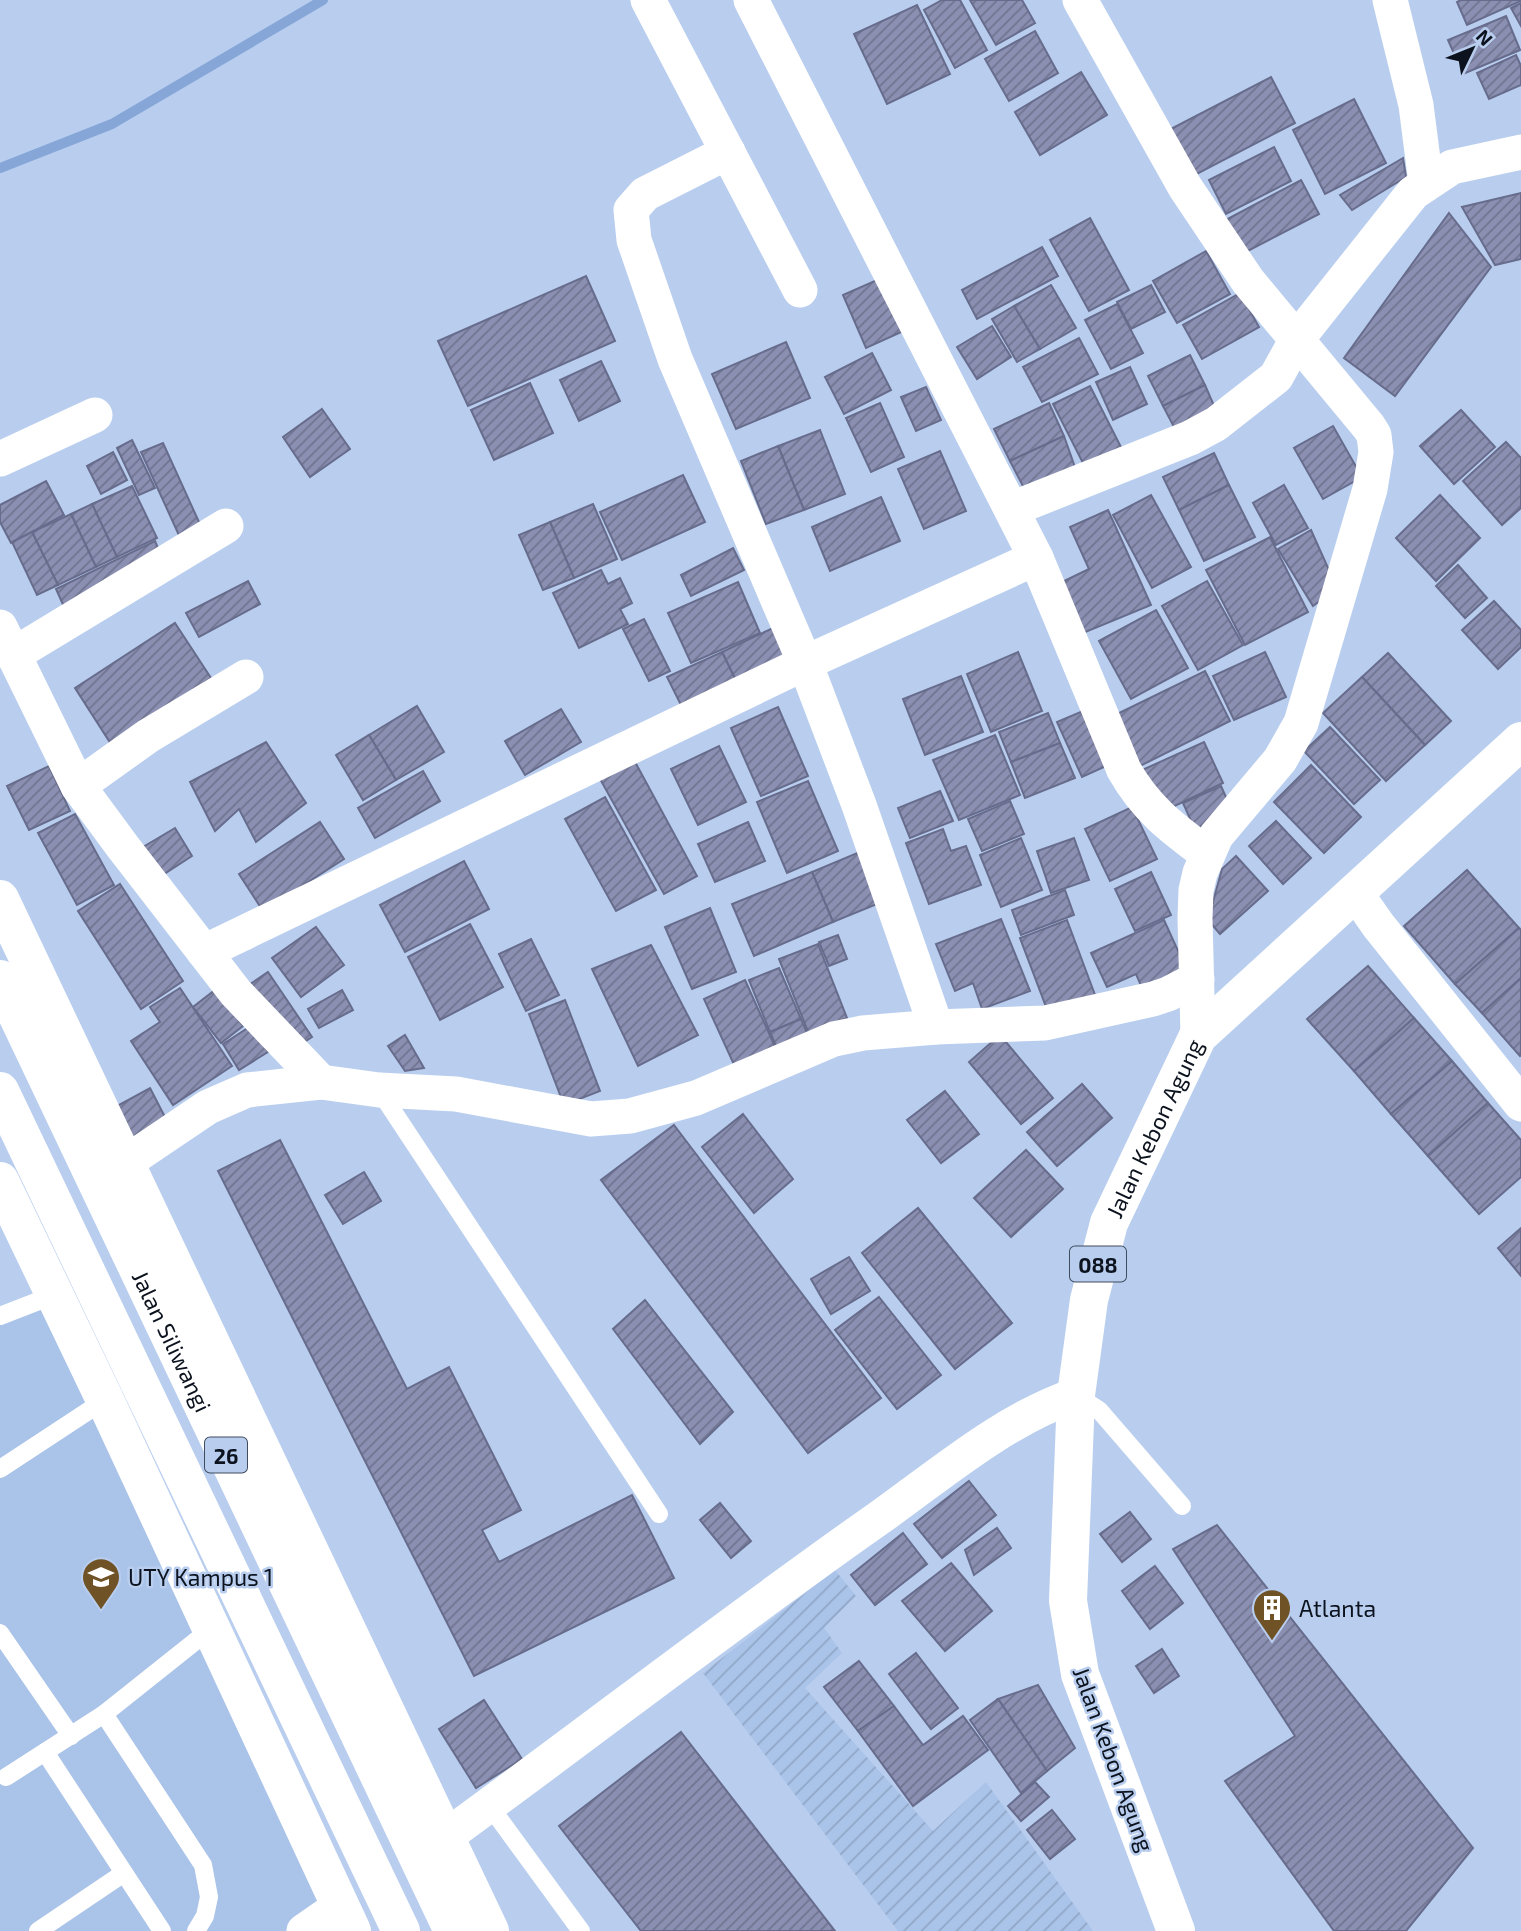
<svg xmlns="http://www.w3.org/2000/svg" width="1521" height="1931" viewBox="0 0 1521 1931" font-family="'Exo 2',sans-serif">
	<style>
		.built { fill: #aac3e9 }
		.industrial { fill: url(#industrial-furrows) }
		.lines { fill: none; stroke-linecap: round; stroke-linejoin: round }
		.stream { stroke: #85a6d7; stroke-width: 10 }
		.building { fill: url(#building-hatch); stroke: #676c8c; stroke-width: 2 }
		.lane { stroke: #fff; stroke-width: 18 }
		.street { stroke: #fff; stroke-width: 35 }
		.secondary { stroke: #fff; stroke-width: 38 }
		.primary { stroke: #fff; stroke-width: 38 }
		.highway { stroke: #fff; stroke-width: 38 }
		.labels { text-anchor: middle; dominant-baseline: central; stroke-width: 5; stroke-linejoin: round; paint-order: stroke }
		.shield { fill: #b9ceef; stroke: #404b5d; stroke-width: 2 }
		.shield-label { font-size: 21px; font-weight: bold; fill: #0c131e }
		.street-label { font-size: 23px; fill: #0c131e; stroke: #b9ceef }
		.poi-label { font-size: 23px; fill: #0c131e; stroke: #b9ceef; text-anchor: start }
	</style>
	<defs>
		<pattern id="industrial-furrows" width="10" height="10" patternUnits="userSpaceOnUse" patternTransform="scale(1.75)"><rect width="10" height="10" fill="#aac3e9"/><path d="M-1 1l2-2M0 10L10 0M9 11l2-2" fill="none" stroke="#91a7c7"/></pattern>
		<pattern id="building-hatch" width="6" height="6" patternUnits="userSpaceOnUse" patternTransform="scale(1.75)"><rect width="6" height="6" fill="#8b90b2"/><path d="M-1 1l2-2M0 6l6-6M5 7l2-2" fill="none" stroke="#707490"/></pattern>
	</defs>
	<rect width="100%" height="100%" fill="#b9ceef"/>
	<path class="built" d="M54,1295L340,1906L292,1931H0V1316Z"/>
	<path class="industrial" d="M835,1570L856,1596L824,1628L842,1653L805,1688L933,1831L986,1782L1093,1931H898L703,1673Z"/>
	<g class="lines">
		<path class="stream" d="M0,168L112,124L323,0"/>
	</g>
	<g class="building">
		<path d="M942,0H960L987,50L955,68L924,10Z"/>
		<path d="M970,0H1022L1035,23L996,45Z"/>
		<path d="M1461,0H1521V1L1467,25L1457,2Z"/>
		<path d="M1521,3V26L1511,8Z"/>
		<path d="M917,5L950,74L887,104L854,34Z"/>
		<path d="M1506,16L1520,50L1463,74L1448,40Z"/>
		<path d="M1035,31L1058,73L1009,101L985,59Z"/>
		<path d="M1516,55L1521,66V85L1489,99L1477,73Z"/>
		<path d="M1081,72L1107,115L1040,155L1015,112Z"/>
		<path d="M1271,77L1295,123L1191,177L1167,131Z"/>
		<path d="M1354,99L1386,163L1325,194L1293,130Z"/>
		<path d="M1274,147L1291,181L1226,214L1209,180Z"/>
		<path d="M1403,158L1406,177L1352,210L1340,195Z"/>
		<path d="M1301,180L1319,214L1240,255L1222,222Z"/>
		<path d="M1521,193V259L1495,265L1462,207Z"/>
		<path d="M1449,213L1491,267L1395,396L1344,358Z"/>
		<path d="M1090,218L1129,290L1089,311L1050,240Z"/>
		<path d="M1042,247L1058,276L977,319L962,290Z"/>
		<path d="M1206,251L1230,294L1177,323L1153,281Z"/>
		<path d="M586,276L615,341L468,406L438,341Z"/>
		<path d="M886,276L908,329L866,348L843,295Z"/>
		<path d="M1051,285L1076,328L1040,349L1014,306Z"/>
		<path d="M1151,285L1165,312L1131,329L1117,302Z"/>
		<path d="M1240,293L1259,327L1202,359L1183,325Z"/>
		<path d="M1117,304L1143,353L1111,369L1085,320Z"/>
		<path d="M1014,306L1040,349L1017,362L992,319Z"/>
		<path d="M992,326L1011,357L977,379L957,347Z"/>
		<path d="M1079,338L1098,374L1042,402L1023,367Z"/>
		<path d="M786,342L810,398L736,429L712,374Z"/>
		<path d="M872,353L891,390L844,414L825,377Z"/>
		<path d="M1190,355L1205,385L1163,406L1148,376Z"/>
		<path d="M601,361L620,401L579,421L560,380Z"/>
		<path d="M1130,367L1147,404L1113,420L1096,382Z"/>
		<path d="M530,383L553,433L494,460L471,410Z"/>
		<path d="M1205,385L1215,408L1175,429L1163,406Z"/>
		<path d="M1090,386L1125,455L1088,473L1053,404Z"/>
		<path d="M926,387L941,420L916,431L901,397Z"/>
		<path d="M880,403L904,457L871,472L846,418Z"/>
		<path d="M1049,403L1064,436L1010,461L994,429Z"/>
		<path d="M322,409L350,449L310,477L283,437Z"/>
		<path d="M1461,410L1495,447L1454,484L1420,446Z"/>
		<path d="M1333,426L1362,477L1323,499L1294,448Z"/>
		<path d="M820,430L845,494L804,510L778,446Z"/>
		<path d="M1064,436L1077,473L1026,492L1010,461Z"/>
		<path d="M132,440L155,488L139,495L117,448Z"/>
		<path d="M1506,442L1521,458V508L1502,525L1463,481Z"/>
		<path d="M163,443L204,533L183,544L141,452Z"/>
		<path d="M778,446L804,510L766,524L741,461Z"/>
		<path d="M940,451L966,511L924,529L898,469Z"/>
		<path d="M113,452L127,480L101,494L87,466Z"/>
		<path d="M1214,453L1229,485L1179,510L1163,477Z"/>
		<path d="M683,475L705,522L622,560L600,512Z"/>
		<path d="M46,481L64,515L11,543L0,522V505Z"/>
		<path d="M1229,485L1255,537L1204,561L1179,510Z"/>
		<path d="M1284,485L1308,528L1276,545L1253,503Z"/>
		<path d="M132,486L157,538L117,557L92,504Z"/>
		<path d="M1151,495L1191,567L1152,588L1113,515Z"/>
		<path d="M1440,495L1480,538L1436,581L1396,538Z"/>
		<path d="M881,497L900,541L830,571L812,527Z"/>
		<path d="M92,504L117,557L96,567L71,514Z"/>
		<path d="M593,504L617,559L574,578L550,522Z"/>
		<path d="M1108,510L1151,605L1083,633L1060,583L1089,569L1070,527Z"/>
		<path d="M71,514L96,567L58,585L32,532Z"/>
		<path d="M550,522L574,578L543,590L519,535Z"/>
		<path d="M1311,530L1337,588L1313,606L1278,549Z"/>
		<path d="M32,532L58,585L37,595L12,542Z"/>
		<path d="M1270,537L1308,612L1245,645L1206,570Z"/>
		<path d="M155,541L162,558L65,609L56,589Z"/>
		<path d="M733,548L744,570L691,596L681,575Z"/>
		<path d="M1458,565L1487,598L1465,618L1436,586Z"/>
		<path d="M601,570L608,584L620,578L632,603L620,609L628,624L579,648L553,593Z"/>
		<path d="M248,581L260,604L199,637L186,613Z"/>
		<path d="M1207,581L1243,645L1198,670L1162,606Z"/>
		<path d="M738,582L760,633L691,663L668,613Z"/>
		<path d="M1494,601L1521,630V647L1498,669L1462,630Z"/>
		<path d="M1156,610L1188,668L1131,699L1099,641Z"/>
		<path d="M644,619L670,671L649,681L623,629Z"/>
		<path d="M175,623L211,678L111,744L75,688Z"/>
		<path d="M773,628L792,667L741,691L722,652Z"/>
		<path d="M722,652L741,691L687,717L667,677Z"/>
		<path d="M1018,652L1042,711L991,732L967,674Z"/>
		<path d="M1265,652L1286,697L1234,720L1213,676Z"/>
		<path d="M1388,653L1451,721L1425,745L1362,677Z"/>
		<path d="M1205,671L1230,721L1140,766L1115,715Z"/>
		<path d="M961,676L983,732L925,755L903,699Z"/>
		<path d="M1362,677L1425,745L1386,781L1323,713Z"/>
		<path d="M417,706L444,752L396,780L369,735Z"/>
		<path d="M778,707L808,776L761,796L731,728Z"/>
		<path d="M1090,708L1115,762L1082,777L1057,722Z"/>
		<path d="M561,709L581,742L525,775L505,741Z"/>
		<path d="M1048,713L1060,743L1011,762L999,732Z"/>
		<path d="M1330,727L1380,780L1354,804L1304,751Z"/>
		<path d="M369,735L396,780L363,800L336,755Z"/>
		<path d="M995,735L1020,795L959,820L933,760Z"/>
		<path d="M266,742L306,803L256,842L239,809L215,831L190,782Z"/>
		<path d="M1204,742L1223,783L1160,813L1140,771Z"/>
		<path d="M1060,743L1075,778L1025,798L1011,762Z"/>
		<path d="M719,746L746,802L698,825L671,769Z"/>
		<path d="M634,760L697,876L664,894L600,779Z"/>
		<path d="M1311,765L1361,817L1324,853L1274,802Z"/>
		<path d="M49,766L70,811L29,830L7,786Z"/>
		<path d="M423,771L440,801L375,838L358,808Z"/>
		<path d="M808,781L838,851L787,873L757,802Z"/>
		<path d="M1221,786L1233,813L1195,830L1183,803Z"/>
		<path d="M940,791L953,821L910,838L898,808Z"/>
		<path d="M605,797L656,890L616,911L565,819Z"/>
		<path d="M1010,801L1024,834L982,851L968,819Z"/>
		<path d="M1132,807L1157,859L1110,881L1085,829Z"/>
		<path d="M75,814L114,885L77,905L38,833Z"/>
		<path d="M1276,821L1311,858L1283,884L1249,846Z"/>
		<path d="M320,822L344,859L263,911L239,874Z"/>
		<path d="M748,822L765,861L715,882L698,844Z"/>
		<path d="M175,828L192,856L161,876L143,847Z"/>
		<path d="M943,829L951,851L966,846L981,885L929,904L906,843Z"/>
		<path d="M1021,838L1042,890L1001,907L980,855Z"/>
		<path d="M1074,838L1089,880L1051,893L1037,851Z"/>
		<path d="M862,851L882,902L833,922L812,872Z"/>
		<path d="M1236,856L1268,891L1220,934L1208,920L1222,869Z"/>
		<path d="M464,861L489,909L405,952L380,905Z"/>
		<path d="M1467,870L1519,928L1455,984L1404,926Z"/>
		<path d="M812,872L833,922L754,956L732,904Z"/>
		<path d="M1151,872L1171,915L1135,931L1115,889Z"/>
		<path d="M120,884L183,981L141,1009L78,911Z"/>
		<path d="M1065,890L1074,915L1021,935L1012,910Z"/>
		<path d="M710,908L736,972L692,989L665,927Z"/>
		<path d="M1001,919L1030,991L982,1009L973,983L955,991L936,944Z"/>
		<path d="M1067,920L1098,1003L1051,1020L1020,938Z"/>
		<path d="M1164,920L1189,975L1145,995L1136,974L1107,987L1091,953Z"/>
		<path d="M470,924L503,987L440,1020L408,957Z"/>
		<path d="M316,927L344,965L301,997L272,958Z"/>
		<path d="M1519,928L1521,930V978L1482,1013L1455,984Z"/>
		<path d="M838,935L847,959L829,966L819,942Z"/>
		<path d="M531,939L559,995L526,1011L499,954Z"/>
		<path d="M818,944L847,1018L809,1034L779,959Z"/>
		<path d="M651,945L698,1035L638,1066L592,969Z"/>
		<path d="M1368,966L1414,1018L1354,1071L1307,1019Z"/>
		<path d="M779,968L801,1019L770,1032L749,980Z"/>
		<path d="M268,972L312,1037L289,1052L246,987Z"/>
		<path d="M1521,978V1055L1520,1056L1482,1013Z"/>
		<path d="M745,980L777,1051L736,1069L704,999Z"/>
		<path d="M180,988L232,1066L173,1105L131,1041L160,1022L150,1007Z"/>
		<path d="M215,990L243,1026L221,1043L193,1007Z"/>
		<path d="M342,990L353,1010L319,1028L308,1009Z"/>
		<path d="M565,1000L600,1091L564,1105L529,1014Z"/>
		<path d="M1414,1018L1452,1061L1391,1114L1354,1071Z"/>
		<path d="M801,1019L810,1040L779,1053L770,1032Z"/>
		<path d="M251,1026L268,1052L239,1070L223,1044Z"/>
		<path d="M405,1035L424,1068L405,1071L388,1046Z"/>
		<path d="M1000,1035L1053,1098L1021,1124L969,1062Z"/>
		<path d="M1452,1061L1488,1103L1428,1156L1391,1114Z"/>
		<path d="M1082,1084L1112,1118L1057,1166L1027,1132Z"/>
		<path d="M150,1088L167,1121L126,1147L108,1111Z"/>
		<path d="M945,1091L979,1134L941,1163L907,1120Z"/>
		<path d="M1488,1103L1521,1140V1177L1479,1214L1428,1156Z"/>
		<path d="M743,1114L793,1179L754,1213L702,1147Z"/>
		<path d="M674,1125L881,1398L808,1453L601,1180Z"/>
		<path d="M280,1140L407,1389L449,1367L521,1510L482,1530L499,1562L632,1495L674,1578L474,1676L218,1171Z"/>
		<path d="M1026,1150L1063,1189L1011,1237L974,1198Z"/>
		<path d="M364,1172L381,1201L343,1224L325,1195Z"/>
		<path d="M918,1208L1012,1323L955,1369L862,1253Z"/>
		<path d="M1521,1228V1276L1498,1248Z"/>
		<path d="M849,1257L870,1291L831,1314L811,1279Z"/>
		<path d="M879,1297L941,1375L897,1409L835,1330Z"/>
		<path d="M645,1300L733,1412L700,1444L613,1329Z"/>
		<path d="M969,1481L996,1515L942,1558L914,1524Z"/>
		<path d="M720,1503L751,1541L731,1558L700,1520Z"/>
		<path d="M1130,1512L1151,1539L1122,1562L1100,1534Z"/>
		<path d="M1217,1525L1473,1848L1406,1931H1334L1225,1781L1295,1736L1173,1549Z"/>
		<path d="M997,1528L1011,1548L974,1575L965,1550Z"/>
		<path d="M903,1533L927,1564L875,1605L851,1575Z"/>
		<path d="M951,1563L992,1611L945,1651L902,1601Z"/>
		<path d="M1155,1566L1183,1603L1150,1629L1122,1591Z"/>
		<path d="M1162,1649L1179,1676L1154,1693L1136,1666Z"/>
		<path d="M916,1653L958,1708L931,1729L889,1674Z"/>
		<path d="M859,1661L894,1706L858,1731L824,1687Z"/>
		<path d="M1038,1685L1075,1748L1047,1771L998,1699Z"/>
		<path d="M998,1699L1047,1771L1021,1793L970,1720Z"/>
		<path d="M484,1700L522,1759L476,1788L439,1729Z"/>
		<path d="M894,1706L923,1745L963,1716L988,1750L913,1806L858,1731Z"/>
		<path d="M681,1732L835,1931H641L559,1826Z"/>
		<path d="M1035,1782L1049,1797L1021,1821L1008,1806Z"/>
		<path d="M1052,1810L1075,1839L1050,1859L1027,1830Z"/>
	</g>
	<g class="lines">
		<g class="lane">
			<path d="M379,1090L659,1514"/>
			<path d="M0,1316L54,1295"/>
			<path d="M1076,1395L1099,1410L1182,1506"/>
			<path d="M0,1469L105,1400"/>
			<path d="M0,1633L71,1736"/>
			<path d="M45,1752L162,1931"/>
			<path d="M6,1777L104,1714"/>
			<path d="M489,1805L581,1931"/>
			<path d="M38,1931L124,1873"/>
			<path d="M196,1931L205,1916L209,1897L203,1865L104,1714L212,1628"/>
		</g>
		<g class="street">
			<path d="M648,0L800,290"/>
			<path d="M751,0L1036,558L1124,770C1146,809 1172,828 1207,854"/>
			<path d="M1080,0L1185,187L1248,281L1369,427L1374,435L1376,452L1370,489L1301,723L1280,760L1216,836L1200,873L1196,890L1195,918L1198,1036"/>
			<path d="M1390,0L1416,105L1426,183"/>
			<path d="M728,152L645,194L631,210L634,240L675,359L805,663L859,805L936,1027"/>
			<path d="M0,459L95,415"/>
			<path d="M1012,509L1190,438L1216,424L1276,377L1297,339L1413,193L1452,167L1521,152"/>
			<path d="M0,627L78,786L123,847L236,993L321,1082"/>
			<path d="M13,655L226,526"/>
			<path d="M78,786L148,736L246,677"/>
			<path d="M1355,892L1378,925L1521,1104"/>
			<path d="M204,952L805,663L1036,558"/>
			<path d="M125,1163L208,1107L247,1090L321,1082L379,1090L456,1094L591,1119L630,1116L696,1098L834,1039L863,1033L936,1027L1045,1023L1153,999L1168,994L1197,979"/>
			<path d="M444,1838C590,1732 732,1621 879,1518C941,1474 1003,1420 1076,1395"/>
			<path d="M304,1931L340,1906"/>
		</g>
		<g class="secondary">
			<path d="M0,899L490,1931"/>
			<path d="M0,1181L105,1400L352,1931"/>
		</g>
		<path class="primary" id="s1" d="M1176,1931L1080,1674L1068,1601L1076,1395L1089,1300L1109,1223L1198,1036L1521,741"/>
		<g class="highway">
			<path id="s2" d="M0,979L453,1931"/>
			<path d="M0,1091L401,1931"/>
		</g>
	</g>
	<defs>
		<symbol id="university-pin" viewBox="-11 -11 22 30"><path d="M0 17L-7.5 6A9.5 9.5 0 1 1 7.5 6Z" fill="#6f5326" stroke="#b9ceef"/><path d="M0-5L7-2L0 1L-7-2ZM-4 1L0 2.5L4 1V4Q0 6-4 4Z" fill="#fff"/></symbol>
		<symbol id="building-pin" viewBox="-11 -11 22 30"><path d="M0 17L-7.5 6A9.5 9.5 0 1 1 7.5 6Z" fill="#6f5326" stroke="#b9ceef"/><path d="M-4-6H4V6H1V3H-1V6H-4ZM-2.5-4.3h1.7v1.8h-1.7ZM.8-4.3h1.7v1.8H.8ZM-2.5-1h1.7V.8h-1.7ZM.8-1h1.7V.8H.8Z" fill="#fff"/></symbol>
	</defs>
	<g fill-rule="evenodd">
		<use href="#university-pin" x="79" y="1555" width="44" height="60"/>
		<use href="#building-pin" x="1250" y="1586" width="44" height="60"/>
	</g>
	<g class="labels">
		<g class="shield">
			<rect x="1070" y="1246.5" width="56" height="35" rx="5"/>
			<rect x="205" y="1437.5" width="42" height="35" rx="5"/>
		</g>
		<g class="shield-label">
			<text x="1098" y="1264">088</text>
			<text x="226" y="1455">26</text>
		</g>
		<g class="street-label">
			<text stroke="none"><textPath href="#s1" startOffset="835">Jalan Kebon Agung</textPath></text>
			<text stroke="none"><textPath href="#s2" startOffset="401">Jalan Siliwangi</textPath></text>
			<text transform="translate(1114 1759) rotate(70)">Jalan Kebon Agung</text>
		</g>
		<g class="poi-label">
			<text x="128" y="1577">UTY Kampus 1</text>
			<text x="1299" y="1608">Atlanta</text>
		</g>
	</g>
	<g transform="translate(1472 49) rotate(47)" stroke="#b9ceef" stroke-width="5" paint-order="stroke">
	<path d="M0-5L12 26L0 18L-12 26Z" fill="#0c131e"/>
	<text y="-10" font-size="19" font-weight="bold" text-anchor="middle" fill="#0c131e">N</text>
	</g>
</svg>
